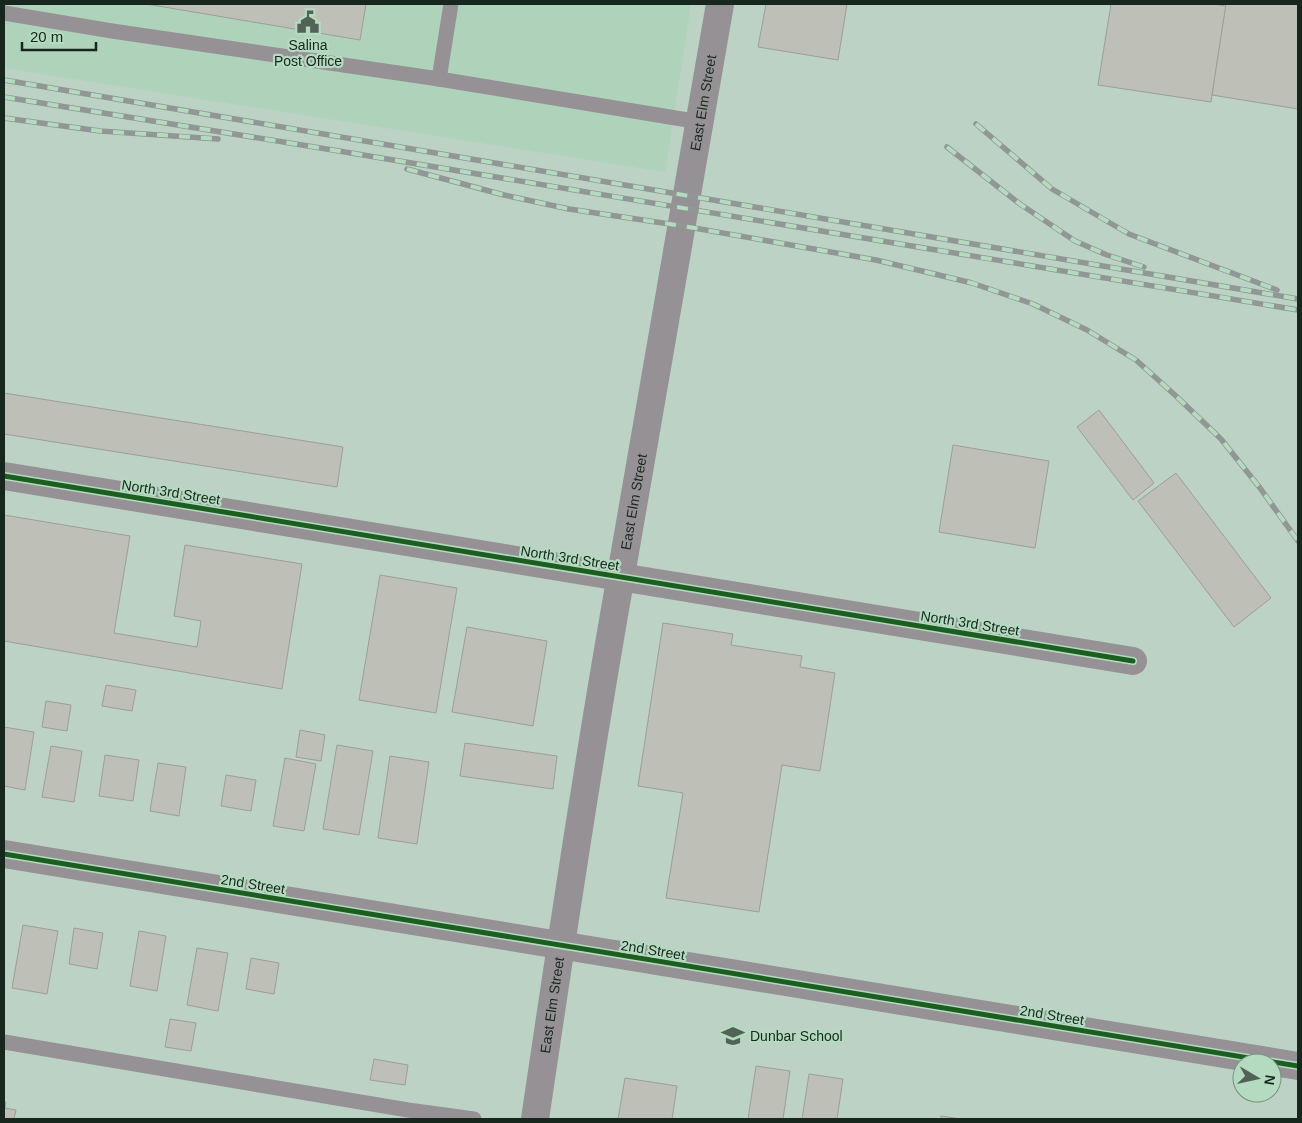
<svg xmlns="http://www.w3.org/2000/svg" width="1302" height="1123" viewBox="0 0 1302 1123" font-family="Helvetica,sans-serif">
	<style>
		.built { fill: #afd2bb }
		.building { fill: #bebfb7; stroke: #9d9f96 }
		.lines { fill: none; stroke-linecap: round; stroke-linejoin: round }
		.service { stroke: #959195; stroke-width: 15 }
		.minor { stroke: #959195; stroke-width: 28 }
		.rail-casing { stroke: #919794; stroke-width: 5.5 }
		.rail { stroke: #b4dac0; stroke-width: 4; stroke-dasharray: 11; stroke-linecap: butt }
		.cycleway-casing { stroke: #b4dac0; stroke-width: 8 }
		.cycleway { stroke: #1b5e20; stroke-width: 5 }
		.labels { text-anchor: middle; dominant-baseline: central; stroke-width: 4.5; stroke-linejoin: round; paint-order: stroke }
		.poi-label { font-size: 14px; fill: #18271d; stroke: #b4dac0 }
		.street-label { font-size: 14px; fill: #18271d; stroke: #b4dac0 }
	</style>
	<rect width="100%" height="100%" fill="#bcd2c4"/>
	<path class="built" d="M4,4H691L665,172L4,68Z"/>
	<g class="building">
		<path d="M146,4H366L360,40Z"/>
		<path d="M766,4H847L838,60L758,47Z"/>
		<path d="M1111,4H1213L1226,6L1211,102L1098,85Z"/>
		<path d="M1226,4H1298V109L1212,95Z"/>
		<path d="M4,393L343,447L337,487L4,434Z"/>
		<path d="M1099,410L1154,483L1133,500L1077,427Z"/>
		<path d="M953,445L1049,461L1035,548L939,532Z"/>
		<path d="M1176,473L1271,598L1234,627L1138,501Z"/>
		<path d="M4,515L130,536L114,633L197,647L201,621L174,616L185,545L302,564L282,689L4,641Z"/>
		<path d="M380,575L457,588L436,713L359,700Z"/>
		<path d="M663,623L733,634L731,645L802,656L800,667L835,673L820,771L782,765L759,912L666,898L683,793L638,786Z"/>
		<path d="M467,627L547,641L533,726L452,712Z"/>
		<path d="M106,685L136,690L132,711L102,706Z"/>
		<path d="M46,701L71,705L67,731L42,727Z"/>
		<path d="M4,727L34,732L25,790L4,786Z"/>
		<path d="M300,730L325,735L321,761L296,757Z"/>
		<path d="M465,743L557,756L553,789L460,776Z"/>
		<path d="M337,745L373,751L359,835L323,829Z"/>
		<path d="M51,746L82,751L74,802L42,797Z"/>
		<path d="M105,755L139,760L133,801L99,796Z"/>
		<path d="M390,756L429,762L417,844L378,838Z"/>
		<path d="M285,758L316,764L304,831L273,826Z"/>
		<path d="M158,763L186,767L179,816L150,811Z"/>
		<path d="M226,775L256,780L251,811L221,806Z"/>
		<path d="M23,925L58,931L47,994L12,988Z"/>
		<path d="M74,928L103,933L97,969L69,964Z"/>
		<path d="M139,931L166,936L157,991L130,986Z"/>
		<path d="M197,948L228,953L218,1011L187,1005Z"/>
		<path d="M251,958L279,963L274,994L246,989Z"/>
		<path d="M170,1019L196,1023L191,1051L165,1047Z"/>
		<path d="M374,1059L408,1065L405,1085L370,1080Z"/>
		<path d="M756,1066L790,1071L783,1119H748Z"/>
		<path d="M809,1074L843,1079L837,1119H802Z"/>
		<path d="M625,1078L677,1086L672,1119H618Z"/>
		<path d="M4,1102H6L5,1108L16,1110L14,1119H4Z"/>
		<path d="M941,1116L961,1119H941Z"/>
	</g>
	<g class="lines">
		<g class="service">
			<path d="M451,4L439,79L700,122"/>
			<path d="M4,13L112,31L439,79"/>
			<path d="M4,1042L408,1110L474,1119"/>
		</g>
		<g class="minor">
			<path d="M4,476L1133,661"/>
			<path d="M4,854L1298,1066"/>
			<path id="s1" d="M535,1119C562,937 589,756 621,575C654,384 688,194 720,4"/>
		</g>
		<defs>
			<g id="rail">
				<path d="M4,80L1298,299"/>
				<path d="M4,97L339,151L1298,310"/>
				<path d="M4,118L100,131L218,139"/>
				<path d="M976,124L1052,189L1129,234L1277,290"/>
				<path d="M947,147L1020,204L1075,241L1107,255L1144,267"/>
				<path d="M407,169L504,195L569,209L683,226L876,260L972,283L1033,304L1087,330L1136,360L1176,396L1221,439L1260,488L1298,541"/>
			</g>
		</defs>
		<use href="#rail" class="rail-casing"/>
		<use href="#rail" class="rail"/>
		<defs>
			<g id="cycleway">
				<path d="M4,476L1133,661"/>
				<path d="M4,854L1298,1066"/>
			</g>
		</defs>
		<use href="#cycleway" class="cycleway-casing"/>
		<use href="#cycleway" class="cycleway"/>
	</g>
	<defs>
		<symbol id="civic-bare" viewBox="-9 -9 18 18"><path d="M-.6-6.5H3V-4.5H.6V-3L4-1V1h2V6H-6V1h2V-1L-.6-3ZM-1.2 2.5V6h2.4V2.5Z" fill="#516357" stroke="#b4dac0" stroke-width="2.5" paint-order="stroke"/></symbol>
		<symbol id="school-bare" viewBox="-9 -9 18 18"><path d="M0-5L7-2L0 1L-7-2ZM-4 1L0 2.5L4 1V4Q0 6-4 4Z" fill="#516357" stroke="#b4dac0" stroke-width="2.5" paint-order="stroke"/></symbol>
	</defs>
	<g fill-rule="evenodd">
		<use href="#civic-bare" x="292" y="6" width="32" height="32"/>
		<use href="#school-bare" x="717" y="1020" width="32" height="32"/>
	</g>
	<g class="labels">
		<g class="poi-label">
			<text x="308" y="45">Salina<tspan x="308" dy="16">Post Office</tspan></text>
			<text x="750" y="1036" text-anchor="start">Dunbar School</text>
		</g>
		<g class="street-label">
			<text stroke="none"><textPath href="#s1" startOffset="1030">East Elm Street</textPath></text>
			<text transform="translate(171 492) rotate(9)">North 3rd Street</text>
			<text stroke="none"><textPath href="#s1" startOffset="625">East Elm Street</textPath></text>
			<text transform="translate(570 558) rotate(9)">North 3rd Street</text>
			<text transform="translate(970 623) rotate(9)">North 3rd Street</text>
			<text transform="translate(253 884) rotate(9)">2nd Street</text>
			<text transform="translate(653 950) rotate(9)">2nd Street</text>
			<text stroke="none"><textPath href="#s1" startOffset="115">East Elm Street</textPath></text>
			<text transform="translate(1052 1015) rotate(9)">2nd Street</text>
		</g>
	</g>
	<rect width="1302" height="1123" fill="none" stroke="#18271d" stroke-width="10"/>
	<g transform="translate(1257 1078) rotate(99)"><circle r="24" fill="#b4dac0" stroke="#76927f"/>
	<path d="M0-4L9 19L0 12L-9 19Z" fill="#516357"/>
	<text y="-8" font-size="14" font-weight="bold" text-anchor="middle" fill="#18271d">N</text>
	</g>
	<path d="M22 42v8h74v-8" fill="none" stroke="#18271d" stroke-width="2.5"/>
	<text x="30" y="42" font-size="15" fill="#18271d" stroke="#b4dac0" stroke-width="4" paint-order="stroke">20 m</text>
</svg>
